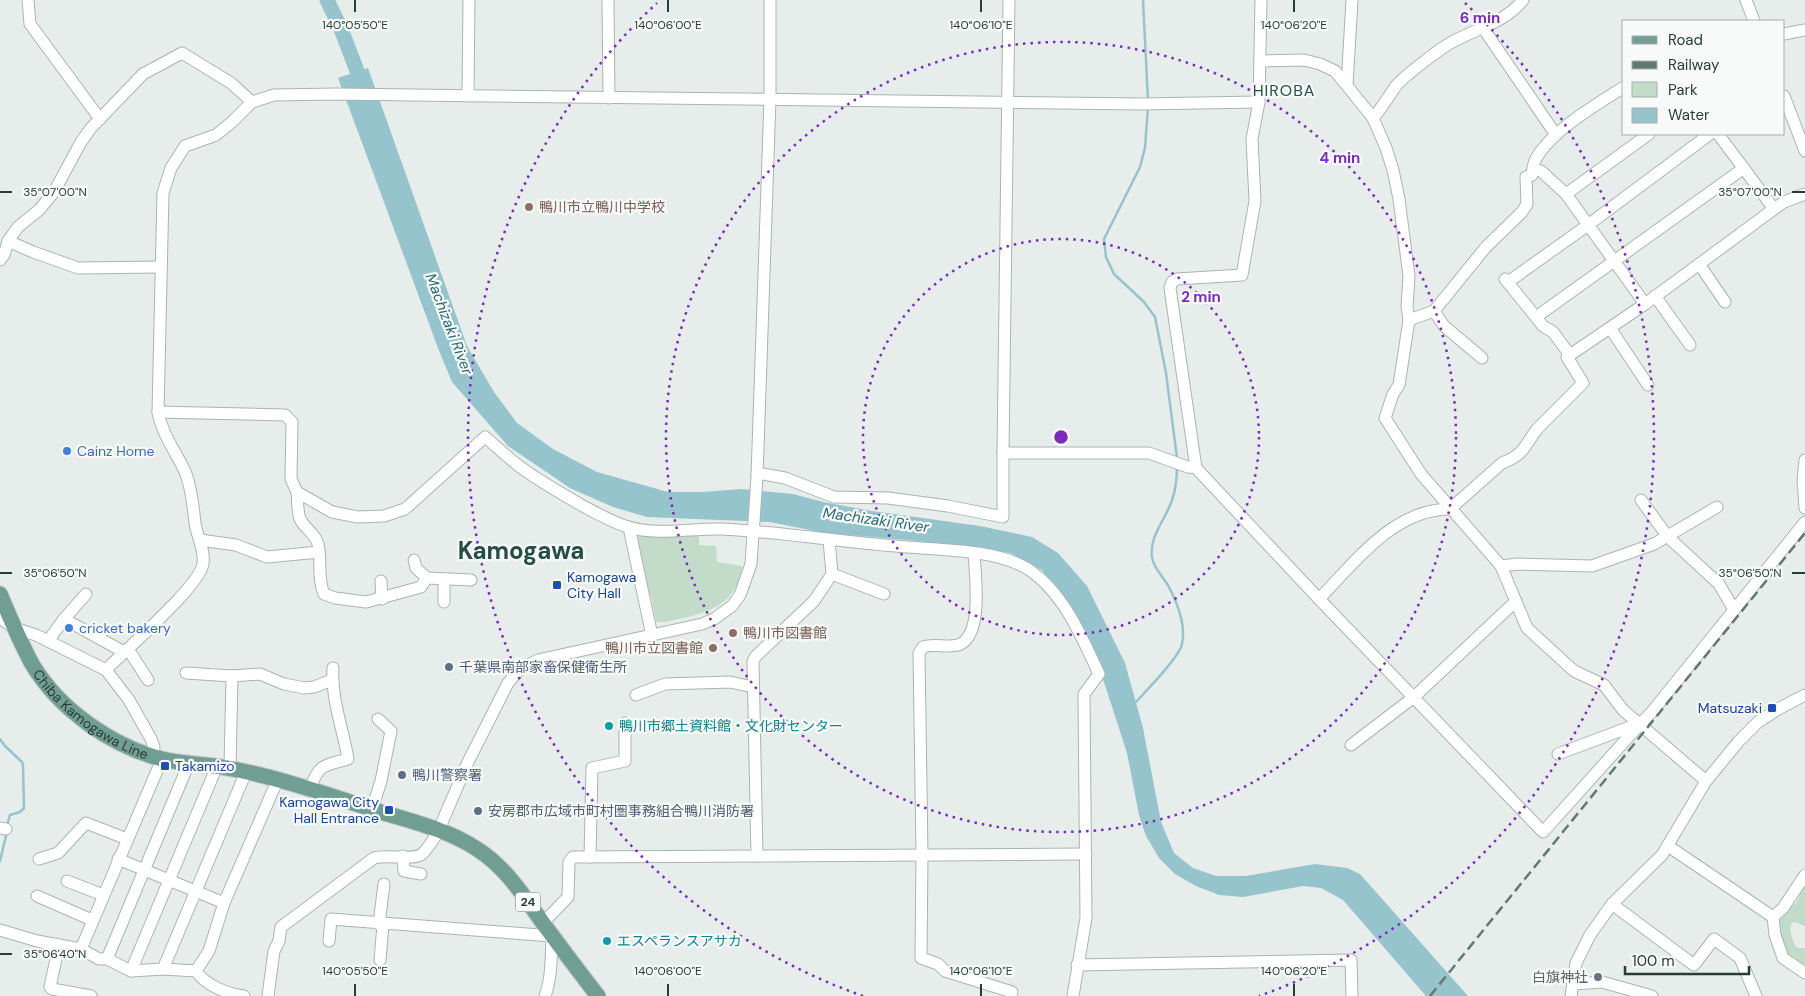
<svg xmlns="http://www.w3.org/2000/svg" width="1805" height="996" viewBox="0 0 1805 996" font-family="'DM Sans','Noto Sans JP',sans-serif">
	<style>
		.green { fill: #c2dcc9 }
		.water { fill: #95c4cc }
		.lines { fill: none; stroke-linecap: round; stroke-linejoin: round }
		.stream { stroke: #95c4cc; stroke-width: 2.5 }
		.river { stroke: #95c4cc; stroke-width: 15 }
		.minor-casing { stroke: #a9b5b1; stroke-width: 13 }
		.major-casing { stroke: #c3c9c7; stroke-width: 17 }
		.minor { stroke: #fff; stroke-width: 11 }
		.major { stroke: #709e92; stroke-width: 15 }
		.rail { stroke: #627972; stroke-width: 2.5; stroke-dasharray: 10 5; stroke-linecap: butt }
		.ticks { fill: none; stroke: #273e37; stroke-width: 2 }
		.ring { fill: none; stroke: #7b2cbf; stroke-width: 2.5; stroke-dasharray: 2.5 5 }
		.education-dot { fill: #8d6e63; stroke: #f7faf8; stroke-width: 2 }
		.shop-dot { fill: #3f7fe0; stroke: #f7faf8; stroke-width: 2 }
		.transit-dot { fill: #1a4fb4; stroke: #f7faf8; stroke-width: 2 }
		.service-dot { fill: #5c6f8a; stroke: #f7faf8; stroke-width: 2 }
		.culture-dot { fill: #0f9aa8; stroke: #f7faf8; stroke-width: 2 }
		.worship-dot { fill: #6b7280; stroke: #f7faf8; stroke-width: 2 }
		.labels { text-anchor: middle; dominant-baseline: central; stroke-width: 4.5; stroke-linejoin: round; paint-order: stroke }
		.shield { fill: #f7faf8; stroke: #657671; stroke-width: 1 }
		.shield-label { font-size: 12px; font-weight: bold; fill: #273e37 }
		.education-label { font-size: 14px; fill: #785e54; stroke: #f7faf8; text-anchor: start }
		.shop-label { font-size: 14px; fill: #366cbe; stroke: #f7faf8; text-anchor: start }
		.transit-label { font-size: 14px; fill: #164399; stroke: #f7faf8; text-anchor: start }
		.service-label { font-size: 14px; fill: #4e5e75; stroke: #f7faf8; text-anchor: start }
		.street-label { font-size: 14px; fill: #273e37; stroke: #f7faf8 }
		.culture-label { font-size: 14px; fill: #0d838f; stroke: #f7faf8; text-anchor: start }
		.worship-label { font-size: 14px; fill: #5b616d; stroke: #f7faf8; text-anchor: end }
		.water-label { font-size: 15px; font-style: italic; fill: #276874; stroke: #f7faf8 }
		.quarter-label { font-size: 16px; letter-spacing: 1px; fill: #254e44; stroke: #f7faf8 }
		.town-label { font-size: 24px; font-weight: bold; fill: #254e44; stroke: #f7faf8 }
		.ticks-label { font-size: 12px; text-anchor: middle; fill: #273e37; stroke: #f7faf8; stroke-width: 4.5; stroke-linejoin: round; paint-order: stroke }
		.centre { fill: #7b2cbf; stroke: #f7faf8; stroke-width: 2.5 }
		.ring-label { font-size: 15px; text-anchor: middle; font-weight: bold; fill: #7b2cbf; stroke: #f7faf8; stroke-width: 4.5; stroke-linejoin: round; paint-order: stroke }
	</style>
	<rect width="100%" height="100%" fill="#e6edea"/>
	<g class="green">
		<path d="M699,533V545L716,546L717,562L742,566C736,610 701,614 665,622H656L651,595L647,593L637,537L639,534Z"/>
		<path d="M1805,884V926L1794,922L1791,924C1789,931 1793,943 1797,948H1805V971L1783,952L1777,924L1779,916L1796,903Z"/>
	</g>
	<path class="water" d="M368,68L467,346L494,392L517,423L553,449L597,472L668,492H702L742,489L793,494L823,502L872,511L980,526L1032,537L1058,553L1087,586L1125,663L1143,728L1161,822L1174,853L1193,868L1216,876H1246L1315,864L1347,868L1360,874L1468,996H1426L1343,900L1321,888L1303,886L1243,897L1219,895L1196,886L1175,874L1159,858L1146,836L1139,815L1127,753L1105,685L1078,618L1042,570L1010,553L908,540L825,533L770,522L647,517L613,507L570,488L508,446L452,382L438,348L338,78Z"/>
	<g class="lines">
		<g class="stream">
			<path d="M1143,0L1148,101"/>
			<path d="M1148,106L1145,148L1140,167L1104,239L1106,257L1114,274L1144,302L1155,317L1166,373L1177,458"/>
			<path d="M1135,703C1145,692 1180,657 1182,644C1186,626 1178,605 1170,589C1166,579 1153,569 1152,557C1149,536 1166,519 1172,500C1176,489 1177,478 1177,466"/>
			<path d="M0,739L5,746L22,762L23,765L24,808L20,812L10,815L7,825"/>
			<path d="M0,861L6,836"/>
		</g>
		<path class="river" d="M327,0L341,29L364,89"/>
		<defs>
			<g id="minor">
				<path d="M28,0L30,24L100,119"/>
				<path d="M608,0L609,98"/>
				<path d="M1261,0L1259,102L1252,139L1255,201L1242,275L1177,279L1172,282L1170,288L1196,468L1319,599L1543,832L1640,724L1651,713L1805,522"/>
				<path d="M1746,0L1754,21"/>
				<path d="M1483,28L1556,135"/>
				<path d="M1784,34L1805,30"/>
				<path d="M1261,61L1304,60L1320,64L1335,71L1373,118L1386,148L1393,170L1399,199L1409,276L1407,307L1409,320L1399,385L1393,394L1385,418L1421,474L1501,566L1527,628L1574,671L1604,685L1623,710L1706,781"/>
				<path d="M1347,85L1352,0"/>
				<path d="M468,96L469,0"/>
				<path d="M1784,96L1805,151"/>
				<path d="M1373,118C1382,108 1388,97 1396,86C1403,77 1436,52 1447,45C1473,29 1504,24 1523,0"/>
				<path d="M1718,134L1774,209"/>
				<path d="M1533,169L1541,171L1566,194L1645,304"/>
				<path d="M1566,194L1649,134"/>
				<path d="M8,241L33,252L78,268L161,267"/>
				<path d="M0,260L4,255L8,241L18,227L39,210L54,192L81,142L91,128L143,74L182,53L231,83L252,102"/>
				<path d="M1699,264L1725,302"/>
				<path d="M1505,279L1543,326L1553,332L1570,355"/>
				<path d="M1508,282L1588,225L1710,134"/>
				<path d="M1655,296L1690,345"/>
				<path d="M1434,311L1444,326L1482,358"/>
				<path d="M1536,317L1744,168"/>
				<path d="M1409,320L1434,311L1486,247L1522,212L1527,204L1526,177L1532,175C1533,169 1533,162 1537,157C1553,130 1597,104 1624,87"/>
				<path d="M1610,328L1648,385"/>
				<path d="M158,412L285,415L292,422L291,479L297,492L332,512L358,517L384,516L405,509L485,437C496,446 507,457 519,466C539,481 562,494 583,506C598,514 612,522 628,527C658,536 691,528 722,529C780,532 837,541 895,546C934,550 994,548 1028,569C1063,592 1082,637 1099,674L1084,694L1086,918L1073,996"/>
				<path d="M1003,453H1149L1188,467L1196,468"/>
				<path d="M1805,460L1803,480L1805,508"/>
				<path d="M757,473L785,478L834,497L888,498L948,506L1003,517V453L1009,0"/>
				<path d="M297,492C298,500 297,511 300,519C305,529 315,533 318,544C322,561 317,578 324,594L335,598L366,602L421,587L427,578"/>
				<path d="M1641,500L1668,537L1719,584L1734,610"/>
				<path d="M629,527L652,636"/>
				<path d="M200,540L236,545L267,557L319,552"/>
				<path d="M974,553C975,574 984,637 958,645C946,648 934,643 923,647L919,653L922,854L921,958L938,964L945,971L1012,992L1011,996"/>
				<path d="M414,560L416,568L427,578L471,580"/>
				<path d="M1501,566L1517,564L1592,566L1654,544L1717,507"/>
				<path d="M832,574L884,594"/>
				<path d="M444,579V602"/>
				<path d="M381,581L382,599"/>
				<path d="M1319,599C1355,562 1394,509 1450,509L1502,463C1526,454 1524,445 1538,428C1553,413 1568,398 1583,383L1567,357L1645,304L1774,209L1784,202L1805,194"/>
				<path d="M0,618L14,628L36,635L106,670L129,700L151,739L154,747L153,756"/>
				<path d="M64,619L124,652"/>
				<path d="M48,641L64,619L86,594"/>
				<path d="M128,649L148,680"/>
				<path d="M106,670C125,650 199,587 203,564C205,549 197,537 195,523C193,506 192,490 186,474C177,453 162,435 158,412L163,193L171,168L185,146L216,135L232,122L252,102L274,95L336,94L1141,104L1259,102"/>
				<path d="M186,673L232,676L260,674L284,684L304,688L314,687L332,680"/>
				<path d="M636,695L665,684L730,682L753,687"/>
				<path d="M1351,745L1414,697L1516,601"/>
				<path d="M1558,754L1638,724"/>
				<path d="M230,768L232,676"/>
				<path d="M310,789C319,763 324,766 348,759C343,729 331,699 333,668"/>
				<path d="M372,809L381,781L391,731L378,719"/>
				<path d="M0,828L6,829"/>
				<path d="M1668,846L1773,917L1775,935L1783,958L1805,973"/>
				<path d="M403,856L404,871L421,874"/>
				<path d="M757,856L753,661L756,656L814,601L832,574L829,540"/>
				<path d="M590,857L592,768L625,761V723"/>
				<path d="M39,859L58,853L86,823L127,839"/>
				<path d="M118,859L224,903"/>
				<path d="M67,881L103,895"/>
				<path d="M37,896L92,920"/>
				<path d="M1612,904L1694,965L1714,939L1740,958L1756,996"/>
				<path d="M1773,917L1783,908L1805,875"/>
				<path d="M543,923L568,897L569,862L573,857L1086,854"/>
				<path d="M379,924L384,884"/>
				<path d="M0,930L37,941L81,949L99,959H107L131,971L163,969L196,971C205,985 227,994 244,996"/>
				<path d="M329,941L331,919L552,936C551,956 552,977 545,996"/>
				<path d="M59,945L50,987L52,989L91,996"/>
				<path d="M81,949L162,759"/>
				<path d="M107,959L189,763"/>
				<path d="M380,960L383,925"/>
				<path d="M1077,965L1351,960L1352,996"/>
				<path d="M163,969L246,772"/>
				<path d="M131,971L217,766"/>
				<path d="M196,971L209,951L224,903L278,779"/>
				<path d="M1573,984L1602,982L1652,996"/>
				<path d="M268,996L274,951L279,941L281,927L374,858C387,854 413,861 422,854C428,849 432,841 437,834L468,762L508,683L520,669L538,660L702,624L714,619L732,606L740,595L751,564L757,477L770,99V0"/>
				<path d="M1571,996L1576,963L1590,935L1612,904L1662,855L1706,781L1739,741L1758,722L1780,708L1805,695"/>
			</g>
			<g id="major">
				<path id="s1" d="M0,594C10,618 20,642 32,664C59,709 111,746 162,759C187,765 213,764 238,770C287,780 334,797 381,812C414,822 448,830 477,849C507,868 525,898 545,926C562,949 580,973 598,996"/>
			</g>
		</defs>
		<use href="#minor" class="minor-casing"/>
		<use href="#major" class="major-casing"/>
		<use href="#minor" class="minor"/>
		<use href="#major" class="major"/>
		<path class="rail" d="M1430,996L1805,533"/>
	</g>
	<path class="ticks" d="M355,0V12M668,0V12M981,0V12M1294,0V12M0,192H12M1792,192H1805M0,573H12M1792,573H1805M0,954H12M355,984V996M668,984V996M981,984V996M1294,984V996"/>
	<g class="ring">
		<circle cx="1061" cy="437" r="198"/>
		<circle cx="1061" cy="437" r="395"/>
		<path d="M863 996A593 593 0 0 1 657 3M1465 3A593 593 0 0 1 1259 996"/>
	</g>
	<g class="education-dot">
		<circle cx="529" cy="207" r="5"/>
		<circle cx="733" cy="633" r="5"/>
		<circle cx="713" cy="648" r="5"/>
	</g>
	<g class="shop-dot">
		<circle cx="67" cy="451" r="5"/>
		<circle cx="69" cy="628" r="5"/>
	</g>
	<g class="transit-dot">
		<rect x="552" y="580" width="10" height="10" rx="2.5"/>
		<rect x="1767" y="703" width="10" height="10" rx="2.5"/>
		<rect x="160" y="761" width="10" height="10" rx="2.5"/>
		<rect x="384" y="805" width="10" height="10" rx="2.5"/>
	</g>
	<g class="service-dot">
		<circle cx="449" cy="667" r="5"/>
		<circle cx="402" cy="775" r="5"/>
		<circle cx="478" cy="811" r="5"/>
	</g>
	<g class="culture-dot">
		<circle cx="609" cy="726" r="5"/>
		<circle cx="607" cy="941" r="5"/>
	</g>
	<circle class="worship-dot" cx="1598" cy="977" r="5"/>
	<g class="labels">
		<rect class="shield" x="515.5" y="892.5" width="25" height="19" rx="4"/>
		<g class="shield-label">
			<text x="528" y="902">24</text>
		</g>
		<g class="education-label">
			<text x="539" y="207">鴨川市立鴨川中学校</text>
			<text x="743" y="633">鴨川市図書館</text>
			<text x="703" y="648" text-anchor="end">鴨川市立図書館</text>
		</g>
		<g class="shop-label">
			<text x="77" y="451">Cainz Home</text>
			<text x="79" y="628">cricket bakery</text>
		</g>
		<g class="transit-label">
			<text x="567" y="577">Kamogawa<tspan x="567" dy="16">City Hall</tspan></text>
			<text x="1762" y="708" text-anchor="end">Matsuzaki</text>
			<text x="175" y="766">Takamizo</text>
			<text x="379" y="802" text-anchor="end">Kamogawa City<tspan x="379" dy="16">Hall Entrance</tspan></text>
		</g>
		<g class="service-label">
			<text x="459" y="667">千葉県南部家畜保健衛生所</text>
			<text x="412" y="775">鴨川警察署</text>
			<text x="488" y="811">安房郡市広域市町村圏事務組合鴨川消防署</text>
		</g>
		<g class="street-label">
			<text stroke="none"><textPath href="#s1" startOffset="156">Chiba Kamogawa Line</textPath></text>
		</g>
		<g class="culture-label">
			<text x="619" y="726">鴨川市郷土資料館・文化財センター</text>
			<text x="617" y="941">エスペランスアサカ</text>
		</g>
		<g class="worship-label">
			<text x="1588" y="977">白旗神社</text>
		</g>
		<g class="water-label">
			<text transform="translate(449 324) rotate(69)">Machizaki River</text>
			<text transform="translate(876 520) rotate(8)">Machizaki River</text>
		</g>
		<g class="quarter-label">
			<text x="1284" y="90">HIROBA</text>
		</g>
		<g class="town-label">
			<text x="521" y="550">Kamogawa</text>
		</g>
	</g>
	<g class="ticks-label">
		<text x="355" y="29">140°05'50"E</text>
		<text x="668" y="29">140°06'00"E</text>
		<text x="981" y="29">140°06'10"E</text>
		<text x="1294" y="29">140°06'20"E</text>
		<text x="55" y="196">35°07'00"N</text>
		<text x="1750" y="196">35°07'00"N</text>
		<text x="55" y="577">35°06'50"N</text>
		<text x="1750" y="577">35°06'50"N</text>
		<text x="55" y="958">35°06'40"N</text>
		<text x="355" y="975">140°05'50"E</text>
		<text x="668" y="975">140°06'00"E</text>
		<text x="981" y="975">140°06'10"E</text>
		<text x="1294" y="975">140°06'20"E</text>
	</g>
	<circle cx="1061" cy="437" r="8" class="centre"/>
	<g class="ring-label">
		<text x="1480" y="23">6 min</text>
		<text x="1340" y="163">4 min</text>
		<text x="1201" y="302">2 min</text>
	</g>
	<rect x="1622" y="20" width="162" height="115" fill="#f7faf8" stroke="#a4afab"/>
	<rect x="1632" y="36" width="25" height="8" fill="#709e92" stroke="#a4afab"/>
	<text x="1668" y="45" font-size="15" fill="#273e37">Road</text>
	<rect x="1632" y="61" width="25" height="8" fill="#627972" stroke="#a4afab"/>
	<text x="1668" y="70" font-size="15" fill="#273e37">Railway</text>
	<rect x="1632" y="82" width="25" height="15" fill="#c2dcc9" stroke="#a4afab"/>
	<text x="1668" y="95" font-size="15" fill="#273e37">Park</text>
	<rect x="1632" y="108" width="25" height="15" fill="#95c4cc" stroke="#a4afab"/>
	<text x="1668" y="120" font-size="15" fill="#273e37">Water</text>
	<path d="M1625 966v8h124v-8" fill="none" stroke="#273e37" stroke-width="2.5"/>
	<text x="1632" y="966" font-size="15" fill="#273e37" stroke="#f7faf8" stroke-width="4" paint-order="stroke">100 m</text>
</svg>
